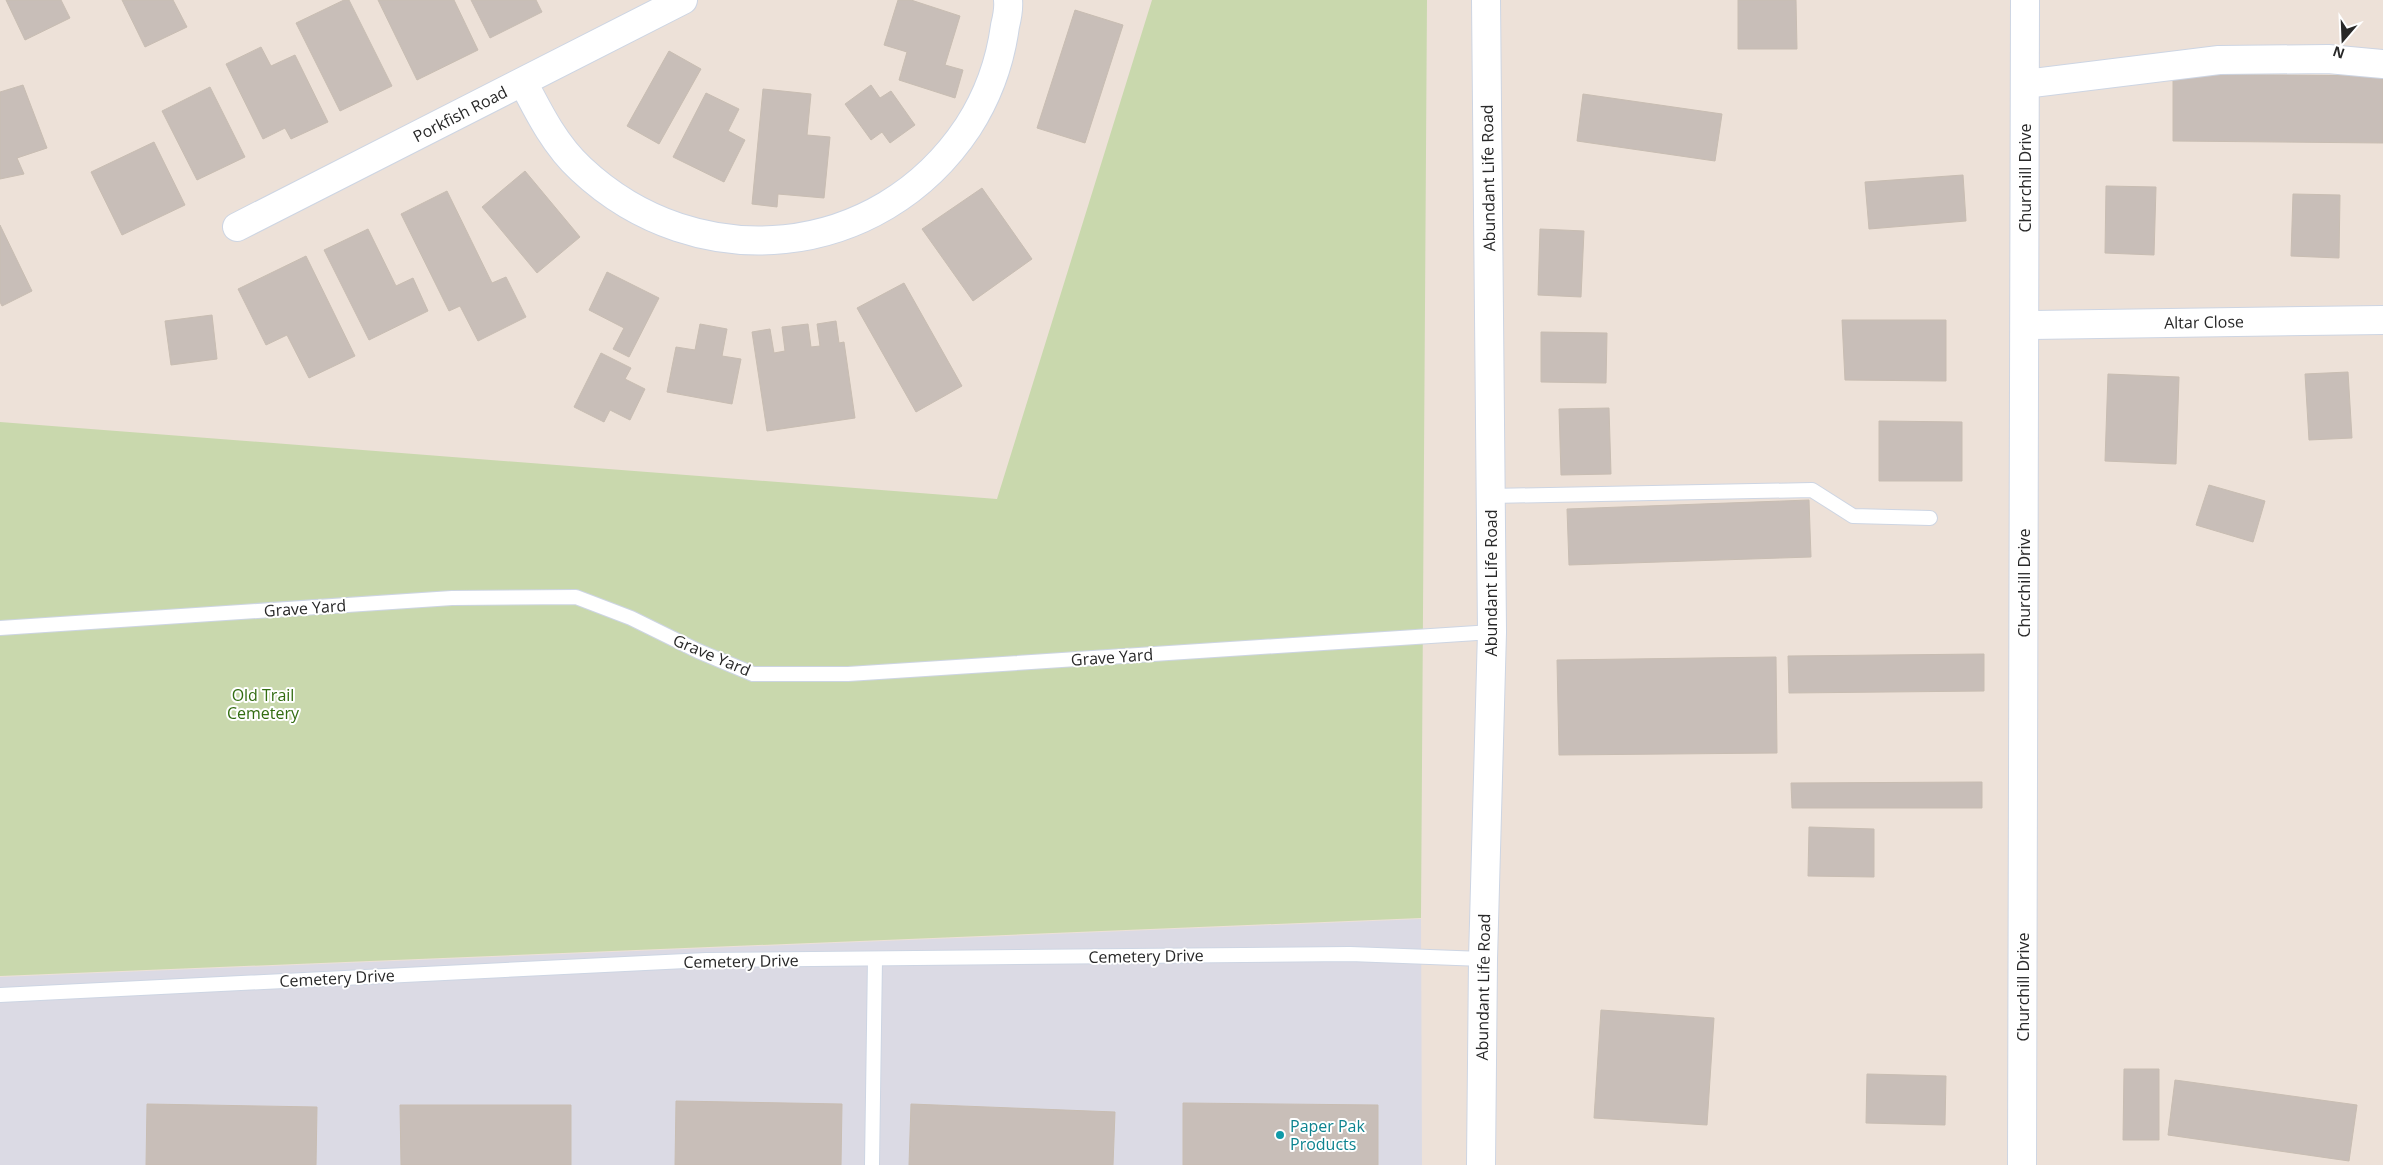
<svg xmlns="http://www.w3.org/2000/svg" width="2383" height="1165" viewBox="0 0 2383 1165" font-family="'Open Sans',sans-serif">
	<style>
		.industrial { fill: #dbdae4 }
		.cemetery { fill: #c9d8ad }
		.building { fill: #c8beb8; stroke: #c8bdb2 }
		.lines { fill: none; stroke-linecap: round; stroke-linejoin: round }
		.lane-casing { stroke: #cdd5e3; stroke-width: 16 }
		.street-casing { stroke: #cdd5e3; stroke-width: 30 }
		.secondary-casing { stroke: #cdd5e3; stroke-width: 30 }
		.lane { stroke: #fff; stroke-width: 14 }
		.street { stroke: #fff; stroke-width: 28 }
		.secondary { stroke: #fff; stroke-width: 28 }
		.culture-dot { fill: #0f9aa8; stroke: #fff; stroke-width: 2 }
		.labels { text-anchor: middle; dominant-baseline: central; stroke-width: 4; stroke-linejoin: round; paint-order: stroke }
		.street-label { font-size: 16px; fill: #282828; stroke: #fff }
		.park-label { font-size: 16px; fill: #326c11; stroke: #fff }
		.culture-label { font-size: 16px; fill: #0d838f; stroke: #fff; text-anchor: start }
	</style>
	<rect width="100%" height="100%" fill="#ede1d8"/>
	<path class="industrial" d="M1421,919L1422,1165H0V977Z"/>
	<path class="cemetery" d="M1152,0H1427L1421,918L0,976V422L997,499Z"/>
	<g class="building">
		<path d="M6,0H61L70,18L25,40Z"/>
		<path d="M122,0H173L187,27L145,47Z"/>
		<path d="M344,0H349L392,86L340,111L296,23Z"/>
		<path d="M378,0H454L478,50L417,80Z"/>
		<path d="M471,0H536L542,12L490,38Z"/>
		<path d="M898,0H911L960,16L945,65L963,70L955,98L899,80L907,52L884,45Z"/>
		<path d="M1738,0H1796L1797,49H1738Z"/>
		<path d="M1075,10L1123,25L1085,143L1037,128Z"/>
		<path d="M261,47L271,66L295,55L328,122L291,139L285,128L263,139L226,64Z"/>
		<path d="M669,51L701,69L659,144L627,126Z"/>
		<path d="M2173,74L2383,76V143L2173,141Z"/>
		<path d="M23,85L47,148L17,158L24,174L0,179V92Z"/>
		<path d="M871,85L880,98L891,91L915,125L890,143L882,132L871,140L845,104Z"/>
		<path d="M210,87L245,157L197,180L162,111Z"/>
		<path d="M763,89L811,94L807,135L830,137L824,198L778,194L777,207L752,204Z"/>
		<path d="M706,93L739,109L728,131L745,140L724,182L673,157Z"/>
		<path d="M1583,94L1722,114L1715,161L1577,141Z"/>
		<path d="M154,142L185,205L122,235L91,172Z"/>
		<path d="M525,171L580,237L537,273L482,207Z"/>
		<path d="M1963,175L1966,221L1869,229L1865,182Z"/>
		<path d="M2106,186L2156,187L2154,255L2105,253Z"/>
		<path d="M982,188L1032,259L973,301L922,229Z"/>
		<path d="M447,191L492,283L506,277L526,317L478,341L460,306L449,311L401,214Z"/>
		<path d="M2293,194L2340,195L2339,258L2291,256Z"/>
		<path d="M0,225L32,291L2,306L0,302Z"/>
		<path d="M368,229L396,286L413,278L428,311L369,340L324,250Z"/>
		<path d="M1540,229L1584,231L1581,297L1538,295Z"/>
		<path d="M306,256L355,356L309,378L287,335L266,345L238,289Z"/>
		<path d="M607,272L659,298L629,357L613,349L624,328L589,310Z"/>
		<path d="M904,283L962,386L916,412L857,308Z"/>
		<path d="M212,315L217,359L171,365L165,321Z"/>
		<path d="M1842,320H1946V381L1845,380Z"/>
		<path d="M836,321L839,343L844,342L855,418L767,431L752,332L770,329L774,353L785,351L782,327L808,324L811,347L820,346L817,324Z"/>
		<path d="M700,324L727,329L722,356L741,359L732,404L667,392L676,347L695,350Z"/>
		<path d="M1541,332L1607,333L1606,383L1541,382Z"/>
		<path d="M601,353L631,368L625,379L645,389L630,420L610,410L604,422L574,407Z"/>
		<path d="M2348,372L2352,438L2309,440L2305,374Z"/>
		<path d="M2108,374L2179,377L2176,464L2105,461Z"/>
		<path d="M1609,408L1611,474L1561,475L1559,409Z"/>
		<path d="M1879,421L1962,422V481H1879Z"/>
		<path d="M2209,485L2265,501L2253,542L2196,525Z"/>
		<path d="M1809,500L1811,557L1569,565L1567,509Z"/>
		<path d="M1984,654V691L1789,693L1788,656Z"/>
		<path d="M1776,657L1777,753L1559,755L1557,660Z"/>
		<path d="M1982,782V808H1792L1791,783Z"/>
		<path d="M1809,827L1874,829V877L1808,876Z"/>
		<path d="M1601,1010L1714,1018L1707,1125L1594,1118Z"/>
		<path d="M2124,1069H2159V1140H2123Z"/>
		<path d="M1867,1074L1946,1076L1945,1125L1866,1123Z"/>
		<path d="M2175,1080L2357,1105L2349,1161L2168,1135Z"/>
		<path d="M676,1101L842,1104L841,1165H675Z"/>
		<path d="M1183,1103L1378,1105V1165H1183Z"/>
		<path d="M147,1104L317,1107L316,1165H146Z"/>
		<path d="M911,1104L1115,1112L1113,1165H909Z"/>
		<path d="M400,1105H571V1165H401Z"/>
	</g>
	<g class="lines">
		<defs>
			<g id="lane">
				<path d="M1491,496L1812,490L1853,516L1930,518"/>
				<path d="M0,628L452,598L576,597L631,618L698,651L753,674H848L1492,632"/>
				<path d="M0,995L706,960L1350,954L1483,959"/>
				<path d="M872,1165L875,959"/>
			</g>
			<g id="street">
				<path d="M523,82C539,113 555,145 581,169C697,278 879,261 968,127C988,96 1000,63 1005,26C1007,18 1009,9 1008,0"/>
				<path d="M2025,84L2219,60L2328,59L2383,64"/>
				<path d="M237,227L683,0"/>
				<path d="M2025,325L2383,320"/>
				<path d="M2022,1165L2025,0"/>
			</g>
			<path id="secondary" d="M1481,1165L1483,959L1492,632L1486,0"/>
		</defs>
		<use href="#lane" class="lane-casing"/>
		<use href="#street" class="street-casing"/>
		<use href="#secondary" class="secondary-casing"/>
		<use href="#lane" class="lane"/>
		<use href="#street" class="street"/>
		<use href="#secondary" class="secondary"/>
	</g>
	<circle class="culture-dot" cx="1280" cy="1135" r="5"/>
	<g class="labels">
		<g class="street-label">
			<text transform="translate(460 114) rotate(-27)">Porkfish Road</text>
			<text transform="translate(1488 178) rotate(-91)">Abundant Life Road</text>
			<text transform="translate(2025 178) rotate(-90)">Churchill Drive</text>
			<text transform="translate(2204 322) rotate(-1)">Altar Close</text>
			<text transform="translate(1491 583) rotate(-90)">Abundant Life Road</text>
			<text transform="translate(2024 583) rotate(-90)">Churchill Drive</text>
			<text transform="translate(305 608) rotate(-4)">Grave Yard</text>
			<text transform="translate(712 655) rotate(23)">Grave Yard</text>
			<text transform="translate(1112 657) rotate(-4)">Grave Yard</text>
			<text transform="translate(1146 956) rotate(-1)">Cemetery Drive</text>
			<text transform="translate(741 961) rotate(-1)">Cemetery Drive</text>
			<text transform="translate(337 978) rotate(-3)">Cemetery Drive</text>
			<text transform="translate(1483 987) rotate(-89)">Abundant Life Road</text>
			<text transform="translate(2023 987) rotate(-90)">Churchill Drive</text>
		</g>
		<g class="park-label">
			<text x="263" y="695">Old Trail<tspan x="263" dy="18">Cemetery</tspan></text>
		</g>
		<g class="culture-label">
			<text x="1290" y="1126">Paper Pak<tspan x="1290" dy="18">Products</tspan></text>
		</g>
	</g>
	<g transform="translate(2343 40) rotate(199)" stroke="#ffffff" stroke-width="4" paint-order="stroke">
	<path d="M0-4L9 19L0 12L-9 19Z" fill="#282828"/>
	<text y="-8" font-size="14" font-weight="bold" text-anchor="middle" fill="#282828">N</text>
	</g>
</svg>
